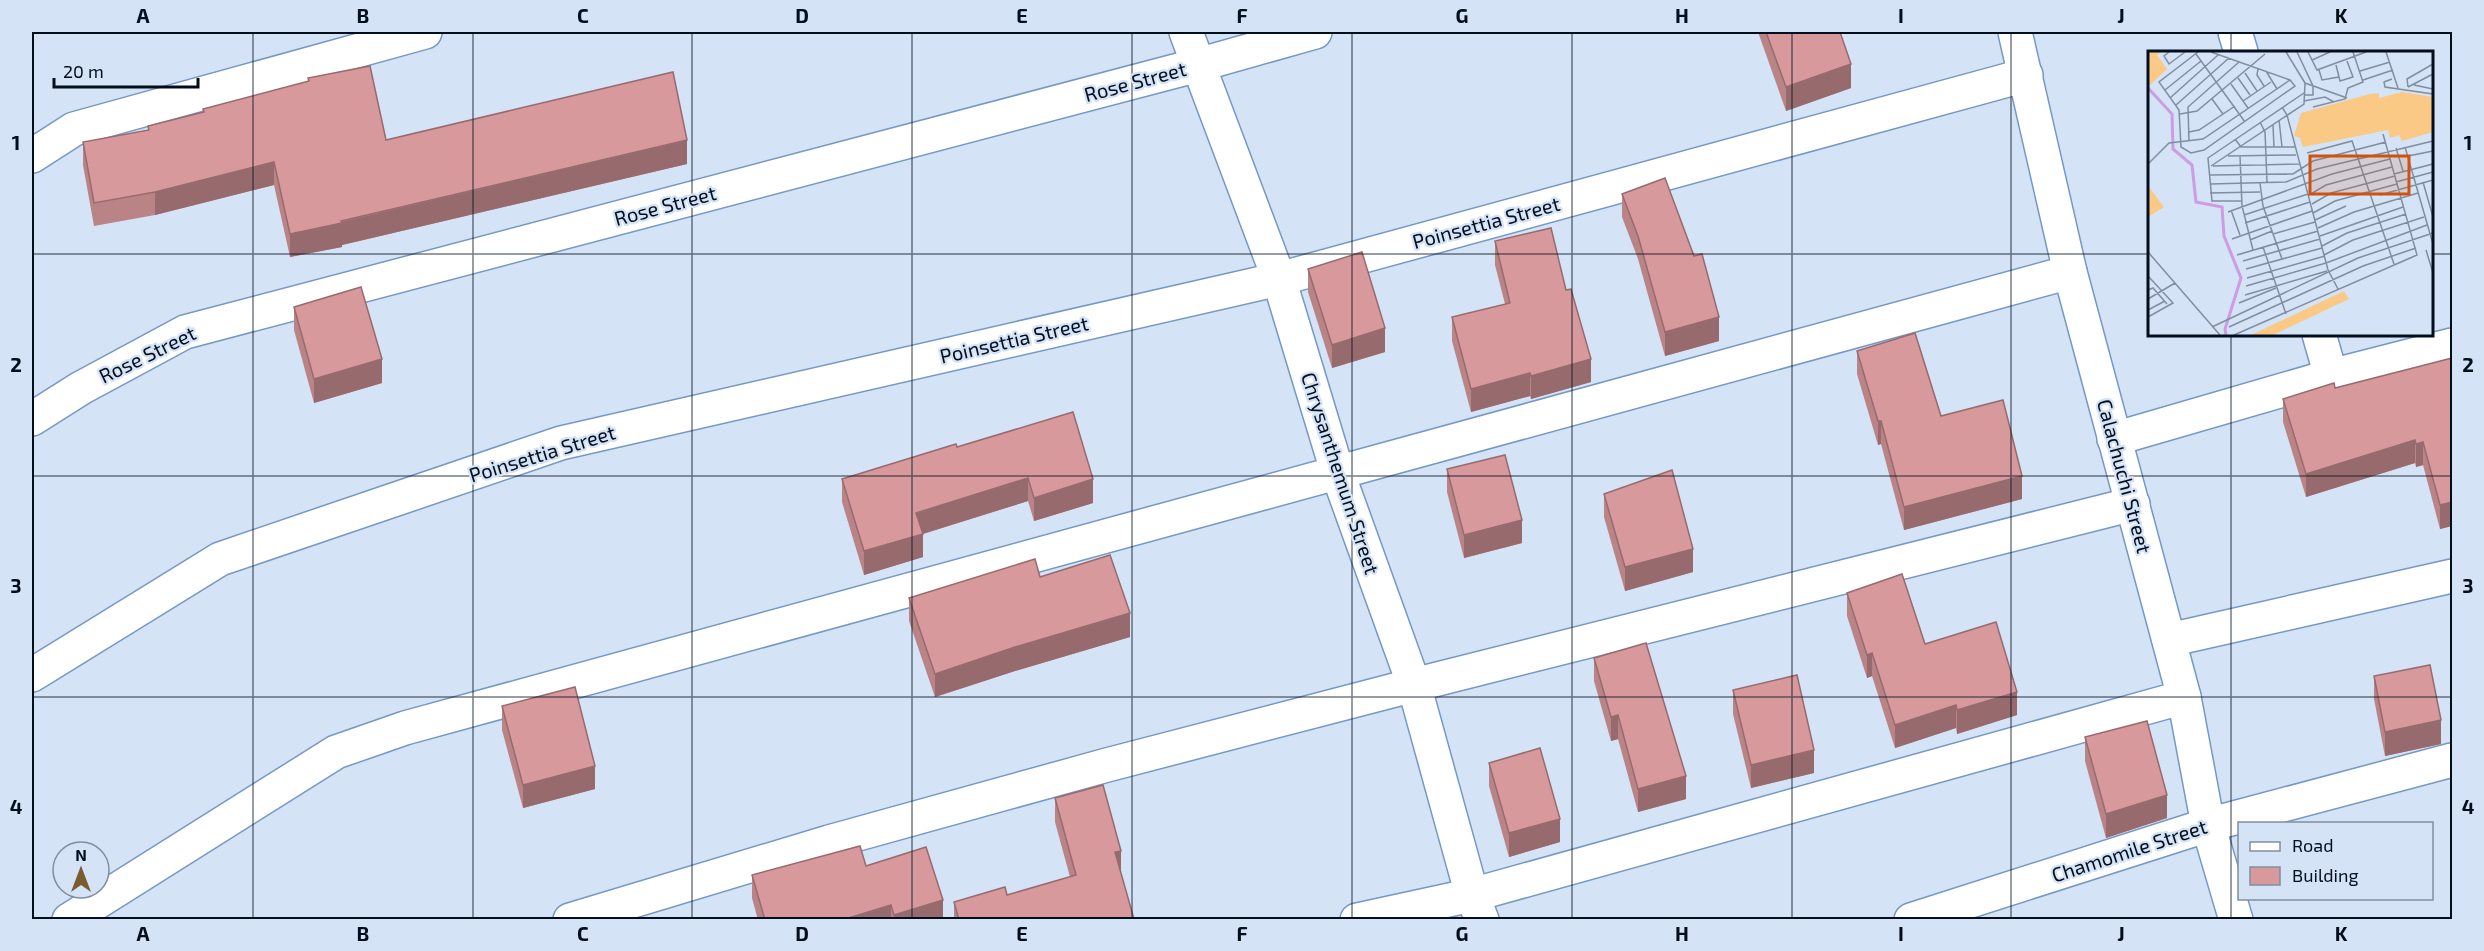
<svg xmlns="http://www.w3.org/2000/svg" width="2484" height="951" viewBox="0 0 2484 951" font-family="'Exo 2',sans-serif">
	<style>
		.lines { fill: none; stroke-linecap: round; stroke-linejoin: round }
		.minor-casing { stroke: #7598c4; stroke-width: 36 }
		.minor { stroke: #fff; stroke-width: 33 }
		.wall { fill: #ba8487 }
		.shaded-wall { fill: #976b6e }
		.building { fill: #d8999d; stroke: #976b6e; stroke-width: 1.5 }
		.grid { fill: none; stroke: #030e1d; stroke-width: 1.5; stroke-opacity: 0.55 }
		.labels { text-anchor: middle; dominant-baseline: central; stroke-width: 4.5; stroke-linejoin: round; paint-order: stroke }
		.street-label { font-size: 20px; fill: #030e1d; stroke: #d4e3f6 }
		.inset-river { fill: none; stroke: #cd9ce4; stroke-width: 3 }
		.inset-road { fill: none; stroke: #808e9f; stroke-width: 1.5 }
		.view { fill: #d1520e; fill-opacity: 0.15; stroke: #d1520e; stroke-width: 3 }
		.inset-edge { fill: none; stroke: #030e1d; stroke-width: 3 }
		.neatline { fill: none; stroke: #030e1d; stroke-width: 2 }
		.grid-label { font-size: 20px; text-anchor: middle; font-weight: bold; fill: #030e1d }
	</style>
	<rect width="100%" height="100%" fill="#d4e3f6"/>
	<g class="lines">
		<defs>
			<g id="minor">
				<path d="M1186,32L1279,279L1338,474L1414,685L1472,895L1482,920"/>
				<path d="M2015,32L2070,272L2184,697L2208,825L2236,920"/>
				<path d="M2235,32L2241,52"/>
				<path d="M32,156L74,129L425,32"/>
				<path d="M2319,334L2331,376"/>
				<path d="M32,419L81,388L185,332L1198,65L1315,32"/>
				<path d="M2114,439L2331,376L2452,345"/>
				<path d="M2169,640L2452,576"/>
				<path d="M32,675L220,559L561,443L1279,279L2026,75"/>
				<path d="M69,920L336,752L405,728L2070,272"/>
				<path d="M570,920L829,842L1107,765L1414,685L2133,504"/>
				<path d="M1357,920L1472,895L2184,697"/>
				<path d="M1911,920L2208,825L2452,760"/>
			</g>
		</defs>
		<use href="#minor" class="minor-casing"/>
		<use href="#minor" class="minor"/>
	</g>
	<g class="wall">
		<path d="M1758,32H1840L1851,88L1786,111Z"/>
		<path d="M308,78L386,140L687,164L342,245V247L290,257L274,185L155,215L94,226L83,165V142L148,130V126L203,112V109L308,82Z"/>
		<path d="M1622,194L1719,341L1665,356L1638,259L1622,217Z"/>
		<path d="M1495,241L1566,290L1591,382L1531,399L1530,396L1471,412L1452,341V317L1505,304L1495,265Z"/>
		<path d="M1308,269L1385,352L1332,368L1308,292Z"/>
		<path d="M294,307L382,383L314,403L294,330Z"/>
		<path d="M1857,351L1941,416L2022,499L1904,530L1881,444L1878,445L1857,374Z"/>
		<path d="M2452,358V526L2440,529L2423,465L2416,467L2415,463L2306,497L2283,422V399L2335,388Z"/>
		<path d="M957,447L1093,503L1034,521L1028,501L923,534V557L864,575L842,502V479Z"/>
		<path d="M1447,469L1522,543L1464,558L1447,492Z"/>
		<path d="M1604,494L1693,572L1625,591L1604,517Z"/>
		<path d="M1040,577L1130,637L1015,671L935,697L909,621V598Z"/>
		<path d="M1847,593L1925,644L2017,715L1957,734L1956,728L1895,748L1872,676L1867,678L1847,616Z"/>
		<path d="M1594,658L1686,799L1638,812L1618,739L1611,741L1594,681Z"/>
		<path d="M2374,676L2441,744L2385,756L2374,699Z"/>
		<path d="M1733,690L1814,773L1751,788L1733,714Z"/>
		<path d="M502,706L595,789L523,808L502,730Z"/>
		<path d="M2085,737L2167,818L2106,838L2085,761Z"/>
		<path d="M1489,763L1560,842L1509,857L1489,786Z"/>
		<path d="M1055,798L1121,874L1134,920H954V902L1007,895L1070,877L1055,822Z"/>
		<path d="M866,866L943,920H758L752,898V875Z"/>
	</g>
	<g class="shaded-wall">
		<path d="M1851,64V88L1786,111V87Z"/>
		<path d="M687,140V164L342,245V247L290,257V234Z"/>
		<path d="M274,162V185L155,215V192Z"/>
		<path d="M1719,317V341L1665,356V332Z"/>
		<path d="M1385,328V352L1332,368V345Z"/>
		<path d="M382,359V383L314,403V379Z"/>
		<path d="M1591,359V382L1531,399V376Z"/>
		<path d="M1530,373V396L1471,412V389Z"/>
		<path d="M1878,421H1881V444L1878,445Z"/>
		<path d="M2415,440V463L2306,497V474Z"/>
		<path d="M2423,442V465L2416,467V444Z"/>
		<path d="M2022,476V499L1904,530V507Z"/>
		<path d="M1028,478V501L916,536V513Z"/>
		<path d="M1093,479V503L1034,521V498Z"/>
		<path d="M2452,502V526L2440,529V505Z"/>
		<path d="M1522,520V543L1464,558V535Z"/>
		<path d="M923,534V557L864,575V551Z"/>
		<path d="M1693,549V572L1625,591V567Z"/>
		<path d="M1130,613V637L1015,671L935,697V674L1015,647Z"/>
		<path d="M1872,653V676L1867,678V655Z"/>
		<path d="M2017,692V715L1957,734V710Z"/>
		<path d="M1956,705V728L1895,748V725Z"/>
		<path d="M1618,715V739L1611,741V717Z"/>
		<path d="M2441,720V744L2385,756V732Z"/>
		<path d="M1814,750V773L1751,788V765Z"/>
		<path d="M595,766V789L523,808V785Z"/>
		<path d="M1686,776V799L1638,812V789Z"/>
		<path d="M2167,795V818L2106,838V814Z"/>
		<path d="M1560,819V842L1509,857V833Z"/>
		<path d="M1121,851V874L1115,852Z"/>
		<path d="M943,900V920H894V915Z"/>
		<path d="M891,905V920H842Z"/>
	</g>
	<g class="building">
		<path d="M1766,32H1840L1851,64L1786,87Z"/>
		<path d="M370,66L386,140L673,72L687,140L341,221L342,223L290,234L274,162L155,192L94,203L83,142L149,130L148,126L204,112L203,109L309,81L308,78Z"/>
		<path d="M1665,178L1694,256L1702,254L1719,317L1665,332L1638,236L1622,194Z"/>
		<path d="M1551,228L1566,290L1571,289L1591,359L1531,376L1530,373L1471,389L1452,317L1510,303L1495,241Z"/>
		<path d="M1362,252L1385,328L1332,345L1308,269Z"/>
		<path d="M361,287L382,359L314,379L294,307Z"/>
		<path d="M1915,333L1941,416L2003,400L2022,476L1904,507L1881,421H1878L1857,351Z"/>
		<path d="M2452,358V502L2440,505L2423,442L2416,444L2415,440L2306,474L2283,399L2334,383L2335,388Z"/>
		<path d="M1073,412L1093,479L1034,498L1028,478L916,513L923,534L864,551L842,479L956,444L957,447Z"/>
		<path d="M1505,455L1522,520L1464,535L1447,469Z"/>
		<path d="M1672,470L1693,549L1625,567L1604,494Z"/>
		<path d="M1110,555L1130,613L1015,647L935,674L909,598L1035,559L1040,577Z"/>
		<path d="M1902,574L1925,644L1996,622L2017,692L1957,710L1956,705L1895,725L1872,653L1867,655L1847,593Z"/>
		<path d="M1646,643L1686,776L1638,789L1618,715L1611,717L1594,658Z"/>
		<path d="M2430,665L2441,720L2385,732L2374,676Z"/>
		<path d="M1797,675L1814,750L1751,765L1733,690Z"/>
		<path d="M575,687L595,766L523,785L502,706Z"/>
		<path d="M2147,721L2167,795L2106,814L2085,737Z"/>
		<path d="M1540,748L1560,819L1509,833L1489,763Z"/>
		<path d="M1103,785L1121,851L1115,852L1134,919L959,920L954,902L1005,887L1007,895L1076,875L1055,798Z"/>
		<path d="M860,846L866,866L926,847L943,900L894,915L891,905L842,920H765L752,875Z"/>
	</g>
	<path class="grid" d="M253,32V920M473,32V920M692,32V920M912,32V920M1132,32V920M1352,32V920M1572,32V920M1792,32V920M2011,32V920M2231,32V52M32,254H2150M2432,254H2452M2231,334V920M32,476H2452M32,697H2452"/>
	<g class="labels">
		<g class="street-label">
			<text transform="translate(1135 81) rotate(-15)">Rose Street</text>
			<text transform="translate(665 205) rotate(-15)">Rose Street</text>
			<text transform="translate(1486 222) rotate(-15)">Poinsettia Street</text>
			<text transform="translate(1014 339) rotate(-13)">Poinsettia Street</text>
			<text transform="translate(147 354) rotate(-26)">Rose Street</text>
			<text transform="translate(542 453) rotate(-17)">Poinsettia Street</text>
			<text transform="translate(1341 473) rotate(72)">Chrysanthemum Street</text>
			<text transform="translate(2125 476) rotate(75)">Calachuchi Street</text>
			<text transform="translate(2129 850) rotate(-18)">Chamomile Street</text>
		</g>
	</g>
	<g transform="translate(2148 51)">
		<rect width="285" height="285" fill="#d4e3f6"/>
		<path d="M0,1H13L9,4L19,18L0,36ZM254,41L285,46V81L254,90L251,84L242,87L240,79L155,96L152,87L146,85L153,62L222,43L231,42V47ZM196,240L201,248L125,284H103Z" fill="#fac985"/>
		<path d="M0,135L16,156L0,166Z" fill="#fac985"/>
		<path class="inset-river" d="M0,37L24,63L25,98L44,114L48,151L74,156L76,185L93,227L77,278L78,284"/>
		<path class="inset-road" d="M21,1L16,5L21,13L37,1M50,1L11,31L31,59L33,96L43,102L56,99L147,35L142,29L63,1M138,1L157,32M149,1L165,35V44H156M160,1L169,19L218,1M238,1L250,37M48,3L97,71M164,9L182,1M188,14L192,30L205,26L199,10M110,18L109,24L116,35M171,19L174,29L191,26M118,20L129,38M212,20L242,11M97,22L109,40M90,27L102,44M244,28L236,31L237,36L285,43M215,29L245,19M157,32L199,47M83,33L100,57M266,34L285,38M260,36L259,28L285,13M260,36L285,23M17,39L53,10M22,47L70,4M64,48L75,63M95,50L123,31M156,50L177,46L186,51M28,54L81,7M134,56L139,64L180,219L190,238M165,56L197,48L200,37L215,31L205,1M32,63L49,60L117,3M131,69L134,96M112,71L117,81L119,131M125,74L126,96M41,81L51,79L87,55M87,88L93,96H147M41,90L40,56L91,11M257,96L285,193M248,97L255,120M159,102L204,90L246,213M80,105L148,104M92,105L94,155L105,199M260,105L285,100M0,113L21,92L55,88L142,29M63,115L156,53L157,32M65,115L151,113M246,123L285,113M61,124L145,123L165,110L238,91M248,131L285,121M275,131L285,166M112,132L115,155L134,208M62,133L138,131L169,118L285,90M62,142L112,141M161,144L178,134L244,116M232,144L285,129M94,150H64L60,107L156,42M164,153L183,142L247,125M83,159L92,184M80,161L184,123L242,108M165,162L187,150L249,133M96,164L160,143M167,169L198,155M97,172L162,151M170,177L206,161L270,142M125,183L167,171M172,185L255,156M84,188L164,160M102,189L124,180M174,195L199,182L258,163M115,196L138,263M278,199L285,222M0,201L72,284M89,204L170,180M176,204L205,189L276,166M95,210L172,188M98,218L174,197M0,225L25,252L0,266M99,227L177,205M98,235L178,212L279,174M0,239L5,237L19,253M97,244L179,220M0,248L27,232M91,252L128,237M0,259L17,250M64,276L210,207L285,182M81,276L215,215L268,197M86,284L269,204L235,83"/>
		<path class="view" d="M162,105H261V143H162Z"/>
		<rect width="285" height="285" class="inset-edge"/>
	</g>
	<rect width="2484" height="951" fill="none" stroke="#d4e3f6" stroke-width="66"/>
	<rect x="2238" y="822" width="195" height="78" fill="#d4e3f6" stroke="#808e9f" stroke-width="1.5"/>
	<rect x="2250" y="842" width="30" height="9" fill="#ffffff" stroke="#808e9f" stroke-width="1.5"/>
	<text x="2292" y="852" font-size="18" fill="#030e1d">Road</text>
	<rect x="2250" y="867" width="30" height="18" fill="#d8999d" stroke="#808e9f" stroke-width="1.5"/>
	<text x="2292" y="882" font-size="18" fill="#030e1d">Building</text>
	<g transform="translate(81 870)"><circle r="28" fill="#d4e3f6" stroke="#808e9f" stroke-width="1.5"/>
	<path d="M0-4.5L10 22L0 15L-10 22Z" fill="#7a5b30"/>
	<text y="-9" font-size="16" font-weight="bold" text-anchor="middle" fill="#030e1d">N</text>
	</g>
	<path d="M54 78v9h144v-9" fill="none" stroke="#030e1d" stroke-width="3"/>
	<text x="63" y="78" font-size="18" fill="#030e1d" stroke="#d4e3f6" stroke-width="4.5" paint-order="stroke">20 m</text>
	<rect x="33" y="33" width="2418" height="885" class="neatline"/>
	<g class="grid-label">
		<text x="143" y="23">A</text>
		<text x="363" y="23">B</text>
		<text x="583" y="23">C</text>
		<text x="802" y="23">D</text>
		<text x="1022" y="23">E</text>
		<text x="1242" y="23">F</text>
		<text x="1462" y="23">G</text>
		<text x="1682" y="23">H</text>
		<text x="1901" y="23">I</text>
		<text x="2121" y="23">J</text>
		<text x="2341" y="23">K</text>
		<text x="16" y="150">1</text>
		<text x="2468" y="150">1</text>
		<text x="16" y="372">2</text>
		<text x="2468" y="372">2</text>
		<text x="16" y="593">3</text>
		<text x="2468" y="593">3</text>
		<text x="16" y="814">4</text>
		<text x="2468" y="814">4</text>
		<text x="143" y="941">A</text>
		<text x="363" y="941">B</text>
		<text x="583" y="941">C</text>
		<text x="802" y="941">D</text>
		<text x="1022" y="941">E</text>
		<text x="1242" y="941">F</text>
		<text x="1462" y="941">G</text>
		<text x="1682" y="941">H</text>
		<text x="1901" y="941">I</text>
		<text x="2121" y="941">J</text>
		<text x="2341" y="941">K</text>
	</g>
</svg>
